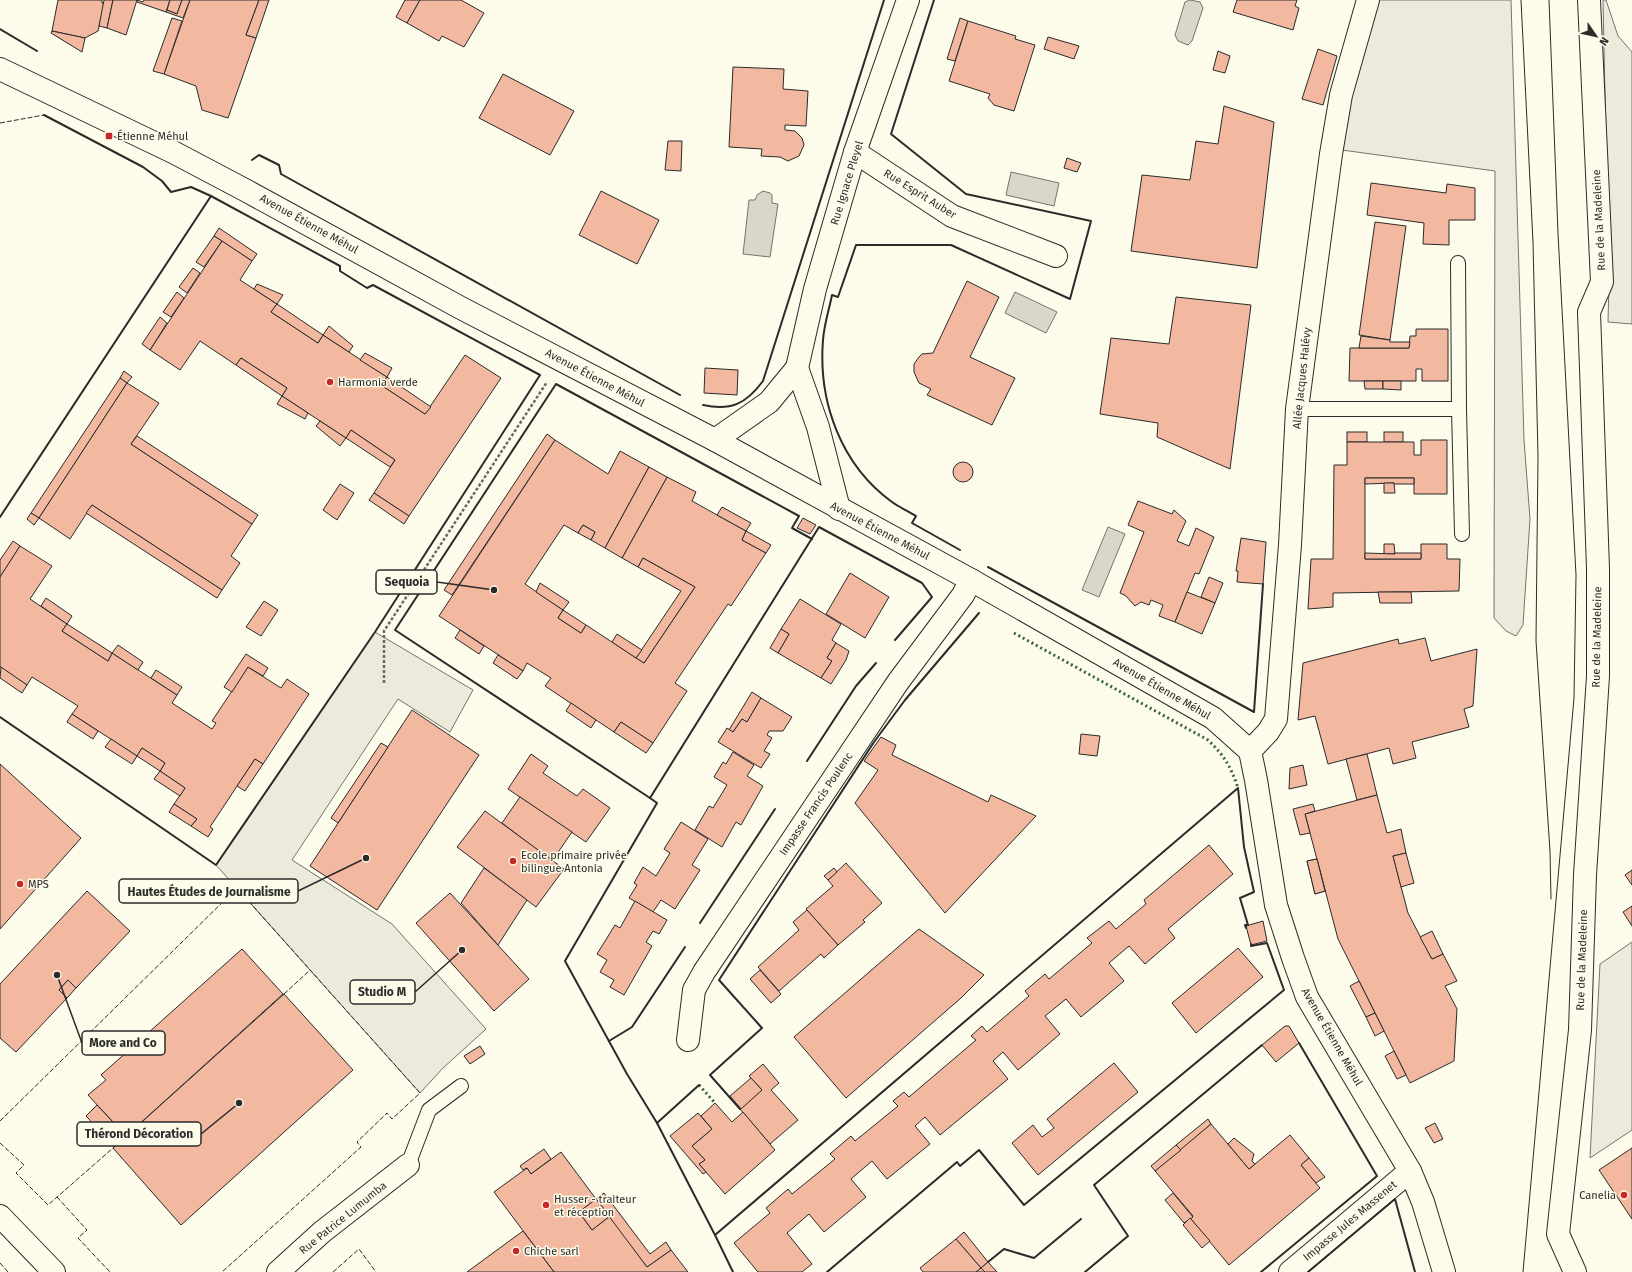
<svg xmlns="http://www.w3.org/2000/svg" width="1632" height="1272" viewBox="0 0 1632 1272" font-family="'Fira Sans',sans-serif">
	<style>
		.green { fill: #ecebdb; stroke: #74746e }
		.parking { fill: #eceadb; stroke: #74746e }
		.water { fill: #d8d7c9; stroke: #74746e }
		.building { fill: #f2b8a0; stroke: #2b2b2b }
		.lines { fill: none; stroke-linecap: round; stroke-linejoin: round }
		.lane-casing { stroke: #2b2b2b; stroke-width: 16 }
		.street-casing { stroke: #2b2b2b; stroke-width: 24 }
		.path { stroke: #6a6964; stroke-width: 2.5; stroke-dasharray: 3 2; stroke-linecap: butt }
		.lane { stroke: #fdfbea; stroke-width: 14 }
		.street { stroke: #fdfbea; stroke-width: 22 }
		.tram { stroke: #2b2b2b; stroke-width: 1 }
		.hedge { stroke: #34623c; stroke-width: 3; stroke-dasharray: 2 3; stroke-linecap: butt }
		.fence { stroke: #2b2b2b; stroke-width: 1; stroke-dasharray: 5 2; stroke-linecap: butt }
		.wall { stroke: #2b2b2b; stroke-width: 2 }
		.poi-dot { fill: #c62828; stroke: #fdfbea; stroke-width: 1.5 }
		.labels { text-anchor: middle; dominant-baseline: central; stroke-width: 3; stroke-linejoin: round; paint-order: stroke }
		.poi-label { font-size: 11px; fill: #2b2b2b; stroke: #fdfbea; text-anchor: start }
		.street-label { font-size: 11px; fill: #2b2b2b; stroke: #fdfbea }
		.leader { fill: none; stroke: #2b2b2b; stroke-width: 1.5 }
		.callout-dot { fill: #2b2b2b; stroke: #fdfbea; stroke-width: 1.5 }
		.callout { fill: #fdfbea; stroke: #2b2b2b; stroke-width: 1.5 }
		.callout-label { font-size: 12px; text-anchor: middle; font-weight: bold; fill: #2b2b2b }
	</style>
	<rect width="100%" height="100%" fill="#fdfbea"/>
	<g class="green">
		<path d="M1379,0H1511L1524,440L1530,519L1523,625L1516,636L1506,631L1494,618L1495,171L1342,150L1350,99Z"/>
		<path d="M1603,0H1606L1618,36L1632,52V324L1608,322L1609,281Z"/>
		<path d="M1632,942V1130L1590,1158L1600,964Z"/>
	</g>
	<path class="parking" d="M375,632L473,690L450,732L398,699L292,860L392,924L486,1029L443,1068L420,1093L216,865Z"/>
	<g class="water">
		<path d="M1190,0L1200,2L1203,8L1192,41L1188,45L1178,41L1175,35L1185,2Z"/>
		<path d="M1011,172L1059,183L1054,206L1006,195Z"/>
		<path d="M763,191L770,193L772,195V203L778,204L770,257L743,254L749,200H755L757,195Z"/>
		<path d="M1015,292L1057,312L1046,333L1005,313Z"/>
		<path d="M1108,527L1125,534L1099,597L1082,590Z"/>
	</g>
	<g class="building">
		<path d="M58,0H102V3L104,4L98,31L85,38L52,31Z"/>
		<path d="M104,0H113L107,28L99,26Z"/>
		<path d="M113,0H137L126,35L107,28Z"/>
		<path d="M137,0L143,2L144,0H170L166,12L137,2Z"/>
		<path d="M170,0H182L177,14L167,10Z"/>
		<path d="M182,0H190L183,18L166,12L167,10L177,14Z"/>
		<path d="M190,0H259L246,35L256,38L228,118L202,110L196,86L164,74Z"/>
		<path d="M259,0H269L256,38L246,35Z"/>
		<path d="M405,0H420L407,23L396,17Z"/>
		<path d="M420,0H461L484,13L464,47L442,36L439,41L407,23Z"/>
		<path d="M1237,0H1297L1295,6L1299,8L1293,30L1233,12Z"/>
		<path d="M172,18L182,21L164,74L153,71Z"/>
		<path d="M960,18L968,21L955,61L947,59Z"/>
		<path d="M968,21L1016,36L1015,39L1035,45L1014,111L994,105L988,98L990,94L949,81Z"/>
		<path d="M52,31L85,38L82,52L51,33Z"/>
		<path d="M1048,37L1079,46L1074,59L1044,49Z"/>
		<path d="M1318,49L1337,56L1323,105L1302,99Z"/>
		<path d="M1218,51L1230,56L1225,73L1213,70Z"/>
		<path d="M733,67L784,69L783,89L808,91L806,126L785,125V130L795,131L802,138L804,145L799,156L788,161L780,157L761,156L762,149L729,147Z"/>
		<path d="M503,74L574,111L550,155L479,118Z"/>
		<path d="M1224,106L1274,122L1257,268L1131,251L1142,175L1190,180L1196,141L1218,144Z"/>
		<path d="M668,141H682L681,171L665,170Z"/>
		<path d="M1067,158L1081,163L1077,172L1064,168Z"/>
		<path d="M1371,183L1446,193L1447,184L1475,188V220H1449V245L1423,244L1424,223L1367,215Z"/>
		<path d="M601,191L659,220L637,264L579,235Z"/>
		<path d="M1375,222L1406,226L1390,340L1359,335Z"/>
		<path d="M219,228L257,254L252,261L214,236Z"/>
		<path d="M214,236L222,241L204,267L196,262Z"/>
		<path d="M222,241L252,261L240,280L277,304L271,312L318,343L323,335L387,377L381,385L425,414L465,355L501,378L409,516L374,493L395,460L351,430L346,438L282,396L287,388L241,358L236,365L200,341L180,370L150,350Z"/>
		<path d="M193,268L200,273L187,293L179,287Z"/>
		<path d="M967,281L999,297L970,357L1015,378L992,425L927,395L931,389L919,383L914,372V364L919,357L922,354L933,353Z"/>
		<path d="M257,284L283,295L277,304L254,289Z"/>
		<path d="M177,292L184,298L171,317L163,312Z"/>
		<path d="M1176,297L1251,305L1230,469L1157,437L1158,423L1100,414L1111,338L1169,344Z"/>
		<path d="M277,304L323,335L318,343L271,312Z"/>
		<path d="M160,317L167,323L150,350L142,344Z"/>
		<path d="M329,326L353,346L349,352L323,335Z"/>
		<path d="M1416,329H1448V381H1422V369H1416V381H1349L1350,348H1409L1410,336H1416Z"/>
		<path d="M1361,336L1390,340V342H1410L1409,348H1359Z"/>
		<path d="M365,353L392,368L387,377L360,360Z"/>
		<path d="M241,358L287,388L282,396L236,365Z"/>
		<path d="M705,368L738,370L737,395L704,393Z"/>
		<path d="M124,371L132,377L127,383L120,378Z"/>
		<path d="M387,377L431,407L425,414L381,385Z"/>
		<path d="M120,378L127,383L39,518L31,513Z"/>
		<path d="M1364,381H1383V389H1365Z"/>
		<path d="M1383,381H1401V390L1383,389Z"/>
		<path d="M127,383L159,403L131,444L252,524L231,556L240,563L222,590L92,505L70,539L39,518Z"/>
		<path d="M282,396L308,413L305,419L277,404Z"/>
		<path d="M320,421L346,438L340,446L316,426Z"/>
		<path d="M351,430L395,460L390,467L346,438Z"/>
		<rect x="1347" y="432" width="20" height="10"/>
		<rect x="1384" y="432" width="19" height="10"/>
		<path d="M547,434L555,440L452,595L444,590Z"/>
		<path d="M137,436L258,515L252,524L131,444Z"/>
		<path d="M555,440L608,474L620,451L649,467L605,548L591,540L595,532L583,525L578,533L564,525L525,584L563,610L558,618L581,633L586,625L644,663L695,587L643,558L638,567L622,558L667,477L696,492L692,501L746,531L742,540L766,553L731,606L728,604L675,683L687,691L653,743L621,722L614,732L545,686L551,678L527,663L523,671L439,616Z"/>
		<path d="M1421,440H1447V494H1414V478H1365V559H1421V544H1447V559H1460L1459,591L1333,593V607L1308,609L1311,559H1333L1334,465H1347V442H1414V455H1421Z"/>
		<circle cx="963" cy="472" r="10"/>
		<path d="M649,467L667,477L622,558L605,548Z"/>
		<path d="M1365,478H1414V484H1395L1394,483L1365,484Z"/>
		<path d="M1384,483H1394L1395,493H1384Z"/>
		<path d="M340,484L354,493L337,520L323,510Z"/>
		<path d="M374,493L409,516L404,524L369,500Z"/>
		<path d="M1138,501L1172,514L1174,510L1186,521L1177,541L1189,546L1196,528L1214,537L1199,574L1195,573L1175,622L1159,616L1163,605L1151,600L1149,605L1141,602L1135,606L1126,596L1120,593L1144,532L1128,525Z"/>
		<path d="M92,505L222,590L217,598L86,513Z"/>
		<path d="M722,507L751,523L746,531L717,515Z"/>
		<path d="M31,513L39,518L34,525L27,519Z"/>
		<path d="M803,518L816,525L810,534L797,528Z"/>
		<path d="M583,525L595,532L591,540L578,533Z"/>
		<path d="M746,531L771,545L766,553L742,540Z"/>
		<path d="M1241,538L1266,542L1263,584L1237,582L1238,571H1236Z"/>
		<path d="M13,541L20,546L0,577V560Z"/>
		<path d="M1384,544H1394L1395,554H1384Z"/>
		<path d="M20,546L52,566L30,599L67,624L62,631L108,661L112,653L177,695L172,703L212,729L216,723L212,721L248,667L281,688L287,679L309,694L263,764L255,759L210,827L213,829L208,837L191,826L197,819L174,804L185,788L160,771L165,763L142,748L137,756L72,714L78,706L32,677L27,685L0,667V577Z"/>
		<path d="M1365,553L1395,554L1394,553H1421V559H1365Z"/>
		<path d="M643,558L695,587L644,663L636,658L681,591L638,567Z"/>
		<path d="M850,573L889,597L865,638L826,614Z"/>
		<path d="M1209,577L1223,583L1215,603L1201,597Z"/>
		<path d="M540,583L569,602L563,610L536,592Z"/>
		<path d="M1187,592L1215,603L1202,634L1175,622Z"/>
		<path d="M1378,592H1411L1412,603H1380Z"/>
		<path d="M46,598L72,616L67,624L41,606Z"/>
		<path d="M800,599L841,624L832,640L836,643L827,658L832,661L821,678L778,653L789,634L781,629Z"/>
		<path d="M264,601L278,610L261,636L246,627Z"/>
		<path d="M563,610L586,625L581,633L558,618Z"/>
		<path d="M67,624L112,653L108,661L62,631Z"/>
		<path d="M781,629L789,634L778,653L770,648Z"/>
		<path d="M460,630L484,646L479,654L455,638Z"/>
		<path d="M617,634L642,650L636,658L612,642Z"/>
		<path d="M1425,638L1431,661L1477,649L1473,706L1464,709L1469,727L1412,742L1416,758L1393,764L1389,748L1328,764L1315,716L1298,720L1303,663L1398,639L1399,644Z"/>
		<path d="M836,643L849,651L846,660L831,684L821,678L832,661L827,658Z"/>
		<path d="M118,645L143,662L138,670L112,653Z"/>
		<path d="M246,654L268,668L263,676L248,667L232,692L224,687Z"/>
		<path d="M498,655L523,671L517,679L493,663Z"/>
		<path d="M1,667L27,685L22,693L0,678Z"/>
		<path d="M156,670L182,687L177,695L151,678Z"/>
		<path d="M752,692L761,698L747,722L742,719L733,732L729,730Z"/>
		<path d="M761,698L792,717L783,731H769L767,735L772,738L764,751L770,754L761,768L718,742L727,728L733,732L742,719L747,722Z"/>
		<path d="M571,703L596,720L591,728L566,711Z"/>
		<path d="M412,710L479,755L377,910L310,866Z"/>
		<path d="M72,714L98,731L93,739L67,722Z"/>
		<path d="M621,722L653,743L646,753L614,732Z"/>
		<path d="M1081,734L1100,736L1097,756L1079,754Z"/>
		<path d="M881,737L896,745L892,755L988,802L991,795L1036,816L945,913L855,803L878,770L864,761Z"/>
		<path d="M111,739L137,756L132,764L105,747Z"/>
		<path d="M381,743L388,747L338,823L331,818Z"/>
		<path d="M142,748L165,763L160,771L137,756Z"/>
		<path d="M733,752L754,765L747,776L763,786L741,825L736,822L722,847L695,830L709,806L713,808L727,785L714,777L723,762L726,764Z"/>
		<path d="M531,754L548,766L543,773L577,796L583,789L610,808L586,842L508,789Z"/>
		<path d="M1367,754L1377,795L1357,800L1346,759Z"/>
		<path d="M255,759L263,764L245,791L237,786Z"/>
		<path d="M0,764L81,838L0,929Z"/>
		<path d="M1303,765L1307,785L1289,789L1290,768Z"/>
		<path d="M160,771L185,788L180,796L154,779Z"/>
		<path d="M1377,795L1387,833L1401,829L1406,853L1393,856L1408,913L1432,959L1443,954L1457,981L1445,986L1457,1009L1454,1061L1410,1083L1338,939L1305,814Z"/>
		<path d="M520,797L572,832L552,861L502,823Z"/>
		<path d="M174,804L197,819L191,826L169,812Z"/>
		<path d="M1313,804L1315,811L1305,814L1310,833L1300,835L1293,809Z"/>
		<path d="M485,811L564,869L536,907L457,847Z"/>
		<path d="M681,822L708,839L692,865L700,870L675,909L661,900L653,912L629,898L637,885L634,883L643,867L656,876L670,853L664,849Z"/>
		<path d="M1209,845L1233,874L1168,929L1175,938L1145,964L1129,946L1109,963L1124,981L1081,1017L1066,999L1045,1016L1060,1034L1018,1070L1003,1052L993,1061L1008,1079L940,1135L925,1117L915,1126L930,1144L887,1179L872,1161L851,1179L866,1197L824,1232L809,1214L787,1233L812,1264L802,1272H758L734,1243L770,1213L766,1208L788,1189L792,1194L835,1159L830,1154L851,1136L855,1141L898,1106L893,1101L904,1092L909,1097L976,1040L971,1036L982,1026L987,1032L1029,996L1025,991L1045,974L1049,979L1092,943L1087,938L1109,921L1116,929L1146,904L1144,900Z"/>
		<path d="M1406,853L1414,883L1401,887L1393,856Z"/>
		<path d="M1317,859L1325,891L1315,894L1307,861Z"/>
		<path d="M1317,859L1325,891L1315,894L1307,861Z"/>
		<path d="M846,863L882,903L863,920L865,922L838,945L806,909L833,886L828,880Z"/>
		<path d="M484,868L527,900L498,945L461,903Z"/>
		<path d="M834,868L837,872L828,880L824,876Z"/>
		<path d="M1632,870V885L1625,875Z"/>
		<path d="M87,891L130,931L76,988L68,980L59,990L67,998L16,1052L0,1038V984Z"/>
		<path d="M450,893L529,979L494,1011L416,923Z"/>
		<path d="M635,901L667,920L659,934L653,931L646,942L652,946L624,995L610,987L614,980L600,972L607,960L597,954L615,925L620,928Z"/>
		<path d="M1632,906V926L1623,912Z"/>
		<path d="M807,910L838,945L824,958L821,954L779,991L758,967L799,930L793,922Z"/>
		<path d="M1263,921L1267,941L1251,945L1246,926Z"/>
		<path d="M919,929L984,975L961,998L846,1098L794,1037Z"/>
		<path d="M1432,931L1443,954L1432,959L1420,937Z"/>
		<path d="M1238,948L1263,977L1196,1033L1172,1003Z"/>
		<path d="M242,949L283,994L126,1136L88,1095L106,1080L101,1075Z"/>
		<path d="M760,970L781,994L771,1003L750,979Z"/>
		<path d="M68,980L76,988L67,998L59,990Z"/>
		<path d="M1359,981L1375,1013L1366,1017L1350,986Z"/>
		<path d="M284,994L353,1070L181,1225L113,1148Z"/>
		<path d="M1375,1013L1384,1031L1375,1036L1366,1017Z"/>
		<path d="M1285,1026H1289L1299,1043L1276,1062L1262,1045Z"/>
		<path d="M480,1046L485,1054L470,1064L464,1056Z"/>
		<path d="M1394,1051L1406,1075L1397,1079L1385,1056Z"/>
		<path d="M1114,1063L1138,1092L1038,1175L1012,1143L1033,1125L1042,1137L1054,1128L1047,1119Z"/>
		<path d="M763,1064L779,1083L771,1090L798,1120L770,1144L740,1109L762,1090L749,1076Z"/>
		<path d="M751,1078L762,1090L741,1109L730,1096Z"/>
		<path d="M715,1103L732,1122L743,1112L775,1150L725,1194L699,1164L705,1160L692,1146L712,1129L701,1116Z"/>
		<path d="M97,1105L126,1136L114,1147L86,1116Z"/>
		<path d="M698,1113L712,1129L692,1146L705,1160L699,1164L706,1172L703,1174L670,1136Z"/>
		<path d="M1208,1119L1211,1124L1181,1150L1176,1145Z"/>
		<path d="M1435,1123L1443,1139L1434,1143L1425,1128Z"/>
		<path d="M1211,1124L1249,1169L1290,1135L1309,1158L1301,1165L1320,1188L1229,1265L1190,1218L1193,1216L1155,1171Z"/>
		<path d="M1234,1138L1254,1154L1252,1161L1255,1164L1249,1169L1228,1144Z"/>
		<path d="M1176,1145L1181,1150L1155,1171L1151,1166Z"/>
		<path d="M1632,1148V1219L1599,1170Z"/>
		<path d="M544,1149L551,1159L531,1174L527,1168L523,1170L520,1166Z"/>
		<path d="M561,1152L596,1199L579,1212L592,1230L610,1216L647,1267L671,1250L688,1272H554L494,1192L527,1168L531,1174Z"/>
		<path d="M1309,1158L1325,1177L1316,1183L1301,1165Z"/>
		<path d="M604,1193L650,1254L666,1242L671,1250L647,1267L596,1199Z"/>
		<path d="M1173,1193L1193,1217L1184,1223L1165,1200Z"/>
		<path d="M596,1199L610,1216L592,1230L579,1212Z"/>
		<path d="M1190,1218L1210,1241L1202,1248L1183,1225Z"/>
		<path d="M523,1231L554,1272H467Z"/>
		<path d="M964,1232L988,1262L981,1268L956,1239Z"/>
		<path d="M956,1239L981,1268L976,1272H923L920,1268Z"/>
		<path d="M988,1262L997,1272H985L981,1268Z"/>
		<path d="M981,1268L985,1272H976Z"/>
	</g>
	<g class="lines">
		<defs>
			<g id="lane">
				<path d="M1297,409H1459L1458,263"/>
				<path d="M1459,409L1462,534"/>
				<path d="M408,1165L429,1110L461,1086"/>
			</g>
			<g id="street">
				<path d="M0,69L173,152L245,190L461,308L715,440L971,580L1213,718L1250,751L1256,780L1276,905L1293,958L1307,997L1410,1171L1423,1202L1444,1272"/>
				<path d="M855,152L952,216L1056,256"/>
				<path d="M797,368L818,427L839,509"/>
				<path d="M715,440L769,402L797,368L815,289L855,152L908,0"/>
				<path d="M1250,751L1268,732L1276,719L1290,545L1297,409L1331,154L1341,95L1368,0"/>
				<path d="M688,1040L694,990L704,972L898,682L963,595L971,580"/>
				<path d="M0,1216L54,1272"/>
				<path d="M278,1272L322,1232L408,1165"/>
				<path d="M1290,1272L1410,1171"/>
				<path d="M1575,1272L1558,1234L1580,1030L1585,875L1598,676V569L1589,312L1602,282L1589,0"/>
			</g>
		</defs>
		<use href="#lane" class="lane-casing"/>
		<use href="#street" class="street-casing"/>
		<path class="path" d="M384,683V631L547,382"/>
		<use href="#lane" class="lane"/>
		<use href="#street" class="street"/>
		<g class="tram">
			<path d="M1521,0L1533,242L1538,456L1536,641L1550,851L1551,899"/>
			<path d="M1523,1272L1574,698L1576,575L1558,233L1549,0"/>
		</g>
		<g class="hedge">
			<path d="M1014,633L1208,740C1224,755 1231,767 1238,788"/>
			<path d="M699,1085L715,1103"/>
		</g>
		<g class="fence">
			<path d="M0,123L44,115"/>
			<path d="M284,994L310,970"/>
			<path d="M0,1121L237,888L420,1093L392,1119L387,1113L357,1142L361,1147L222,1272"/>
			<path d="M0,1143L24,1165L16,1173L48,1205L113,1148"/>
			<path d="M57,1197L87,1230L78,1238L110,1272"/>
			<path d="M0,1263L8,1272"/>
			<path d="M333,1272L359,1249L376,1272"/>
		</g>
		<g class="wall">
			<path d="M934,0L891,134L966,194L1091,221L1070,299L951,245H856L838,297L832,295C829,310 824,325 823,340C818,402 841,465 892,502C899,507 908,511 916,516L912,523L960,550"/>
			<path d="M0,29L37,51"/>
			<path d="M252,160L259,155L279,165L281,174L680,395"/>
			<path d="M703,405C731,411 746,404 763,381L884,0"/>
			<path d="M0,517L211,196"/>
			<path d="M988,567L1254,712L1263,584"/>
			<path d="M0,717L216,865L375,632L540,375L373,285L367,288L340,271V266L211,196L191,187L171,192L162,181L143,167L44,115"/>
			<path d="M807,761L856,686L876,663"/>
			<path d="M650,798L395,630L556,384L799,516L792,528L812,539"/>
			<path d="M700,923L775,809"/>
			<path d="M609,1041L632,1027L685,947"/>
			<path d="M699,1085L657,1123L715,1235"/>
			<path d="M740,1109L710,1075L762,1028L719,980L874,742L905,700L979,613"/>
			<path d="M657,1123L627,1074L565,961L657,803L650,798L819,527L922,583L932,597L895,640"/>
			<path d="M988,1262L1004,1249L1034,1258L1081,1219"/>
			<path d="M733,1272L715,1235L1238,788L1244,847L1254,892L1240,898L1248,925H1245L1246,928"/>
			<path d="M827,1272L957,1162L960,1166L979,1150L1024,1205L1284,990L1267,943L1251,946V944"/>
			<path d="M1085,1272L1128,1236L1094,1185L1262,1045"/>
			<path d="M1261,1272L1377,1176L1299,1043"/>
			<path d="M1308,1272L1395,1199L1415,1272"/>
		</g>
	</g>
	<g class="poi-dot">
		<rect x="105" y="132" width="8" height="8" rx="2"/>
		<circle cx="330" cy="382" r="4"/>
		<circle cx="513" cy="861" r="4"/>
		<circle cx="20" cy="884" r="4"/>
		<circle cx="1624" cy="1195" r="4"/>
		<circle cx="546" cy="1205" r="4"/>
		<circle cx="516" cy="1251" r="4"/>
	</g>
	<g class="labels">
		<g class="poi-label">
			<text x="117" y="136">Étienne Méhul</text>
			<text x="338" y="382">Harmonia verde</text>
			<text x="521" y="855">Ecole primaire privée<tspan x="521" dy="13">bilingue Antonia</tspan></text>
			<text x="28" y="884">MPS</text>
			<text x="1616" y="1195" text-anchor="end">Canelia</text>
			<text x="554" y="1199">Husser - traiteur<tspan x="554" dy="13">et réception</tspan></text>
			<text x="524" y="1251">Chiche sarl</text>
		</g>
		<g class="street-label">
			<text transform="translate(847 183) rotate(-73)">Rue Ignace Pleyel</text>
			<text transform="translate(920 194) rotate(32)">Rue Esprit Auber</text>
			<text transform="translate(1599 220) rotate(-93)">Rue de la Madeleine</text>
			<text transform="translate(309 224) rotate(29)">Avenue Étienne Méhul</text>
			<text transform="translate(595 378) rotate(28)">Avenue Étienne Méhul</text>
			<text transform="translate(1302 378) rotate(-84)">Allée Jacques Halévy</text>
			<text transform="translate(880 531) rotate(28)">Avenue Étienne Méhul</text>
			<text transform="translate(1597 637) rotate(-89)">Rue de la Madeleine</text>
			<text transform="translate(1162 689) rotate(30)">Avenue Étienne Méhul</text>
			<text transform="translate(816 804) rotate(-56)">Impasse Francis Poulenc</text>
			<text transform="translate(1582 960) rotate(-88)">Rue de la Madeleine</text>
			<text transform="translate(1332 1037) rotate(60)">Avenue Étienne Méhul</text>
			<text transform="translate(343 1218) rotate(-39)">Rue Patrice Lumumba</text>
			<text transform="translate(1350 1221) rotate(-40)">Impasse Jules Massenet</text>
		</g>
	</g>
	<path class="leader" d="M494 590L437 582M366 858L298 891M462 950L415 992M57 975L82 1043M239 1103L201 1134"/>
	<g class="callout-dot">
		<circle cx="494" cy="590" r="4"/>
		<circle cx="366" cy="858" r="4"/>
		<circle cx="462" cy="950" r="4"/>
		<circle cx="57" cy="975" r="4"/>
		<circle cx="239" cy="1103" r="4"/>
	</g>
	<g class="callout">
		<rect x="376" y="570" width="61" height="24" rx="4"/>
		<rect x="119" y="879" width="179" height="24" rx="4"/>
		<rect x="350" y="980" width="65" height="24" rx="4"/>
		<rect x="82" y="1031" width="83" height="24" rx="4"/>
		<rect x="77" y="1122" width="124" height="24" rx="4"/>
	</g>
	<g class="callout-label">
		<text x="407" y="586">Sequoia</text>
		<text x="209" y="896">Hautes Études de Journalisme</text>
		<text x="382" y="996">Studio M</text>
		<text x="123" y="1047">More and Co</text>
		<text x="139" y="1138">Thérond Décoration</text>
	</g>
	<g transform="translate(1596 36) rotate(124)" stroke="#fdfbea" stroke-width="3" paint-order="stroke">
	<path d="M0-3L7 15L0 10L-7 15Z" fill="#2b2b2b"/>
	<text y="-6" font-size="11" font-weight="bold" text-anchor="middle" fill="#2b2b2b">N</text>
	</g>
</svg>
